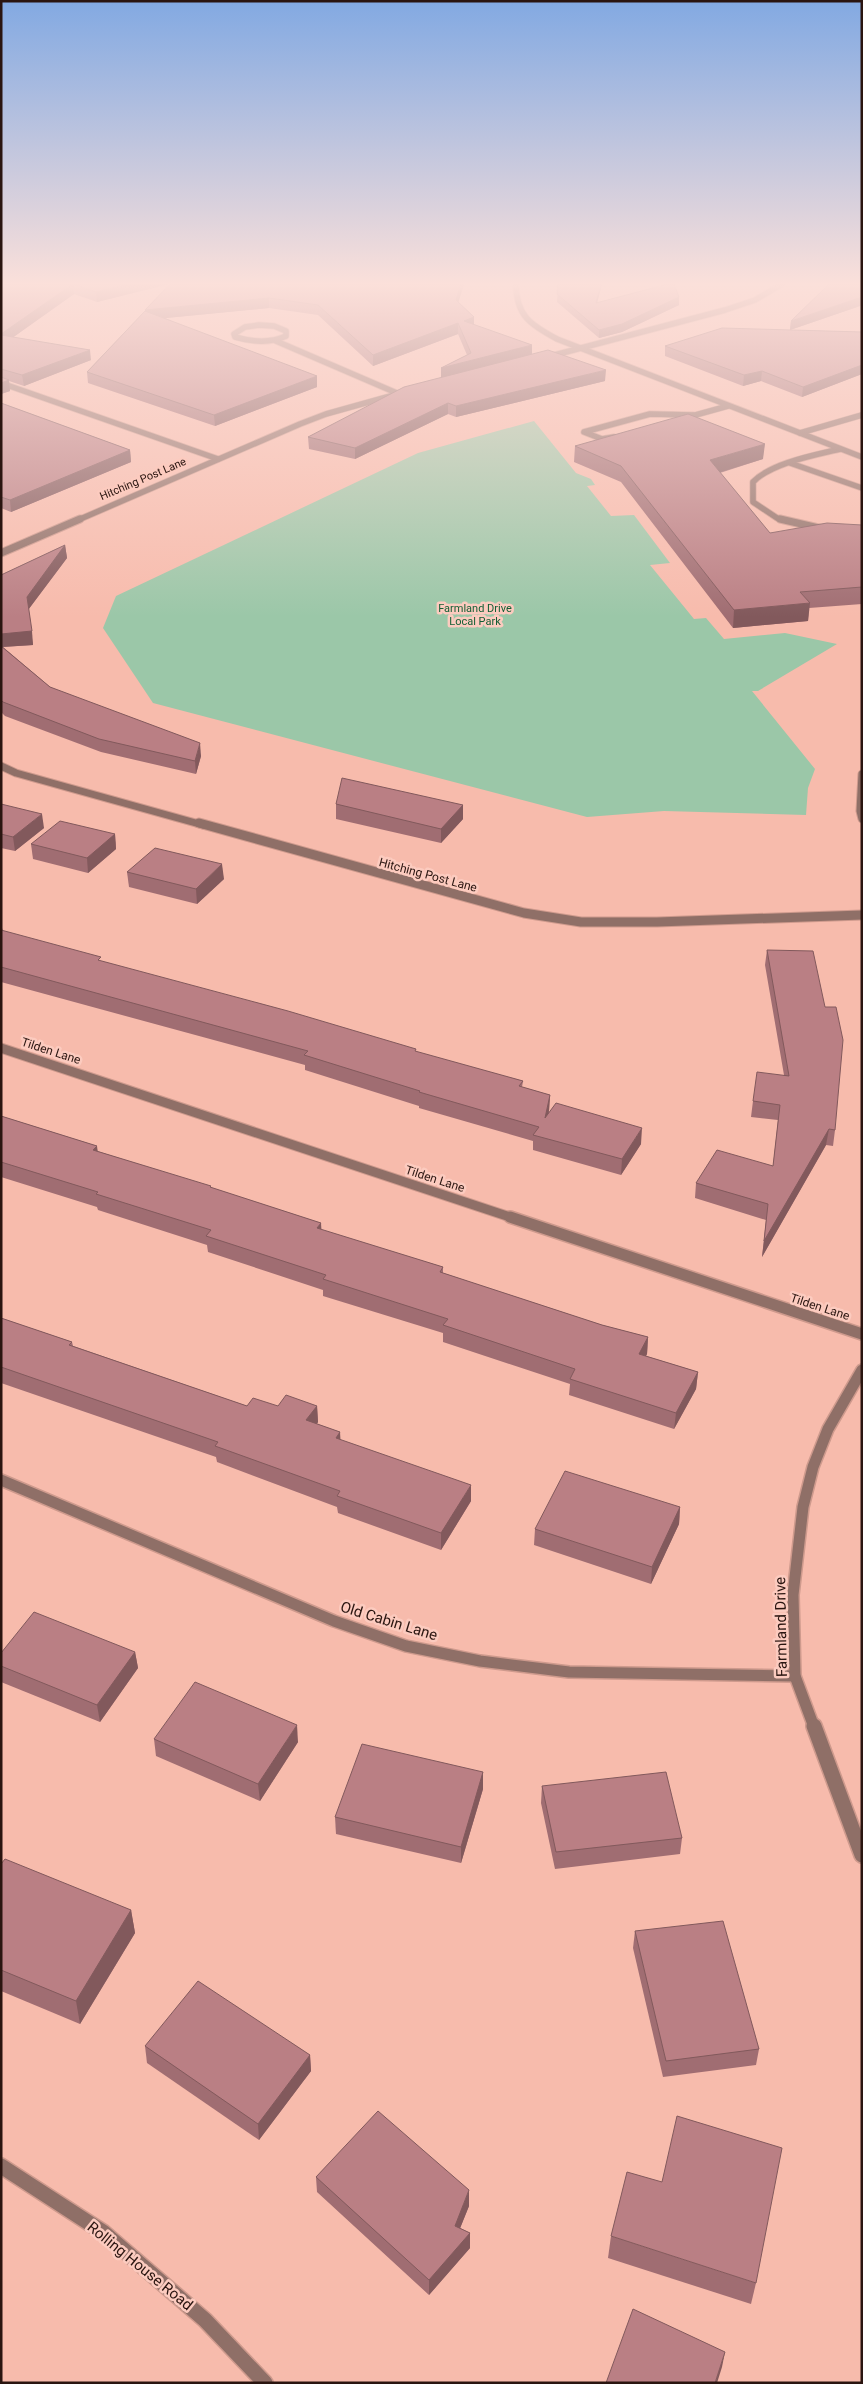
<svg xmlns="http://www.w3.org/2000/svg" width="863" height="2384" viewBox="0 0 863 2384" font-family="Roboto,sans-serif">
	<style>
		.green { fill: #9bc7a8 }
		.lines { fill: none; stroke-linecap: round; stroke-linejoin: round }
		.service-far1-casing { stroke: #ce9a8d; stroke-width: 7 }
		.service-casing { stroke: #ce9a8d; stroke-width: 9 }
		.minor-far4-casing { stroke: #ce9a8d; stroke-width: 7 }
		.minor-far3-casing { stroke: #ce9a8d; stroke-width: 9 }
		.minor-far2-casing { stroke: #ce9a8d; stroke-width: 11 }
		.minor-far1-casing { stroke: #ce9a8d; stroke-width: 14 }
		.minor-casing { stroke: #ce9a8d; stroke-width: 18 }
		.tertiary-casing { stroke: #ce9a8d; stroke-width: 9 }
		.service-far1 { stroke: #8f6f67; stroke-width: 5.5 }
		.service { stroke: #8f6f67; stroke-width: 7 }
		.minor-far4 { stroke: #8f6f67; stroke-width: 5.5 }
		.minor-far3 { stroke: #8f6f67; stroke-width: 7 }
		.minor-far2 { stroke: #8f6f67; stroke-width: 9 }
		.minor-far1 { stroke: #8f6f67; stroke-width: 11 }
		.minor { stroke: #8f6f67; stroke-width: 15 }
		.tertiary { stroke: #8f6f67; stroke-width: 7 }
		.wall { fill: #a06d72 }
		.shaded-wall { fill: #82595c }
		.building { fill: #ba7f84; stroke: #82595c }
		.labels { text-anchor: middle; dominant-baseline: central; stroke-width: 5; stroke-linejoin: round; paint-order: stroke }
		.far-street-label { font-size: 11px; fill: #2a1510; stroke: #fccbbf }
		.far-park-label { font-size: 11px; fill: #125e34; stroke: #fccbbf }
		.street-label { font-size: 12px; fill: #2a1510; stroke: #fccbbf }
		.near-street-label { font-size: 15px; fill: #2a1510; stroke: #fccbbf }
	</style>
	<rect width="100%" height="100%" fill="#f7bbac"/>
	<path class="green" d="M534,421L576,473L591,479L595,485L587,486L611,516L634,515L670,563L650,565L694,619L706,618L724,639L785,633L837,644L758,691H752L815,769L808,788L806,815L664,811L587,817L153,703L103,628L116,596L418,453Z"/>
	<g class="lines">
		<defs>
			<g id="service-far1">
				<path d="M681,419L728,406"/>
				<path d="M614,437L602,439L584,432L650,414L693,415"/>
				<path d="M790,463L862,488"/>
				<path d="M785,520L777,518L753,502V482C771,463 815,455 840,449"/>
			</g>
			<path id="service" d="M780,519L823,529"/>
			<g id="minor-far4">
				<path d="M516,284C516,316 531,325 557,339L862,457"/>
				<path d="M259,325L274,326L286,331V336C269,344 252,342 235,337L234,334L245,327Z"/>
				<path d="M276,341L399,394"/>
				<path d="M547,357L725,310L755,300L782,284"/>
				<path d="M1,383L218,459"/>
				<path d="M800,433L862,415"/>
				<path d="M78,520L300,424L326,414L394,395"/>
			</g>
			<g id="minor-far3">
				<path d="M1,553L80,519"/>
				<path d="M1,766L16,773L203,825"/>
			</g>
			<g id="minor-far2">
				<path d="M199,823L524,913L581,922H657L862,915"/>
				<path d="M1,1048L513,1218"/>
			</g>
			<g id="minor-far1">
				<path d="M510,1217L862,1334"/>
				<path d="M1,1480L334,1621L406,1646L480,1661L569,1672L795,1676"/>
				<path d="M814,1727L795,1676L793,1595L803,1507L813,1467L828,1429L862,1370"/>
			</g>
			<g id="minor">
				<path d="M814,1726L862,1855"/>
				<path d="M1,2166L103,2232L205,2320L265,2383"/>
			</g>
			<path id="tertiary" d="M862,774L860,811L862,819"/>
		</defs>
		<use href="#service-far1" class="service-far1-casing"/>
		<use href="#service" class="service-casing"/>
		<use href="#minor-far4" class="minor-far4-casing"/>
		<use href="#minor-far3" class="minor-far3-casing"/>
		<use href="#minor-far2" class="minor-far2-casing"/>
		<use href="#minor-far1" class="minor-far1-casing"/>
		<use href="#minor" class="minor-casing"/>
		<use href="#tertiary" class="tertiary-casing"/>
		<use href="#service-far1" class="service-far1"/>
		<use href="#service" class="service"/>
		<use href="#minor-far4" class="minor-far4"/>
		<use href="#minor-far3" class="minor-far3"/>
		<use href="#minor-far2" class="minor-far2"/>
		<use href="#minor-far1" class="minor-far1"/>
		<use href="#minor" class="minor"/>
		<use href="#tertiary" class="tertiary"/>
	</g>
	<g class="wall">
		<path d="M1,284H169L97,302L74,294L13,337L91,360L24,386L9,381L10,391L1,394Z"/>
		<path d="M170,284H464L458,302L474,317V325L532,354L605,381L456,417L448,414L355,459L309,449L308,437L441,378V368L467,355L458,334L373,366L318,315L269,308L165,318L317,387L215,426L88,383L87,372L145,311V310Z"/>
		<path d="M558,284H602L597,303L679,297V305L622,332L599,338L557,302Z"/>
		<path d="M860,306L790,330L862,332V374L802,397L761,381L743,386L665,356V346L790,330L791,321Z"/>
		<path d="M1,403L130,450L131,462L11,512L1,508Z"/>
		<path d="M575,446L763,459L720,473L770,533L862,525V604L809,608L808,621L733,628L621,482L574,462Z"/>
		<path d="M65,545L67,558L28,610L33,645L3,647L50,687L201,756L196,774L101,752L5,716L1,712V575Z"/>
		<path d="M1,804L44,828L15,851L1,848Z"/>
		<path d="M336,804L463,805V819L441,843L336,819Z"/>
		<path d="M115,834L116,849L88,873L33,859L31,844Z"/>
		<path d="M127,872L224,879L197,904L129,887Z"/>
		<path d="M1,925L3,931L101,961L416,1052L523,1081L522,1087L550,1095L549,1112L641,1144L621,1175L533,1150V1141L419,1108V1106L305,1070V1065L1,982Z"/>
		<path d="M767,950L835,1130L833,1146L826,1145L762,1257L766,1220L695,1198L696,1183L773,1166L778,1120L751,1117L753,1101L784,1075L765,965Z"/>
		<path d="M1,1116L97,1146V1151L321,1223V1230L443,1267V1273L602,1325L648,1337L647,1354L646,1356L698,1372L696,1389L674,1429L569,1395L570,1384L443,1342V1333L323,1296V1290L208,1252L207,1245L98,1210L97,1207L1,1177Z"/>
		<path d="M1,1318L72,1342L73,1346L247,1406H317L318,1422L317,1424L340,1432V1440L471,1501L441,1550L338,1513L337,1507L217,1462L216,1457L1,1383Z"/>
		<path d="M680,1507L679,1524L651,1584L534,1545L535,1529Z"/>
		<path d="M135,1652L138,1668L100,1722L1,1682V1653Z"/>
		<path d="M154,1739L298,1742L260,1801L156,1756Z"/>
		<path d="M483,1772V1789L461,1863L336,1834L335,1817Z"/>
		<path d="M542,1786L682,1838L680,1854L555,1869L541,1803Z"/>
		<path d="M1,1864L131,1910L135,1933L80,2024L1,1991Z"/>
		<path d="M635,1931L759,2049L756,2065L663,2077L633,1948Z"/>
		<path d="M145,2046L310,2055L311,2071L259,2140L147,2063Z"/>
		<path d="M316,2177L469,2206L460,2228L470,2233V2248L429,2295L317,2192Z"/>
		<path d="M611,2236L756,2283L751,2304L608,2258Z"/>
	</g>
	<g class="shaded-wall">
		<path d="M73,284L74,294L1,346V334Z"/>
		<path d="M129,284H169L97,302L96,292Z"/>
		<path d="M461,284H464L456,310V300Z"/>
		<path d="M601,284H602L595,311L596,303Z"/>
		<path d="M679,297V305L622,332L599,338V330Z"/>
		<path d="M862,297V304L860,306L790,330L791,321Z"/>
		<path d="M269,298V308L146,320L145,310Z"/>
		<path d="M474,317V327L464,321Z"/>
		<path d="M458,323V334L373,366V355Z"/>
		<path d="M532,345V355L441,379V368Z"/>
		<path d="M90,350L91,360L24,386L22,375Z"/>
		<path d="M862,365V374L802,397L803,387Z"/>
		<path d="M606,370L605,381L456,417V406Z"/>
		<path d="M762,371L761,381L743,386L744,375Z"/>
		<path d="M317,376V387L215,426L214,415Z"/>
		<path d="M9,380L10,391L1,394V383Z"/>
		<path d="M448,403V414L355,459V448Z"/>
		<path d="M765,444L763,459L708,476L710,460Z"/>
		<path d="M130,450L131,462L11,512L10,500Z"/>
		<path d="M65,545L67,558L28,610L27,597Z"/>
		<path d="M810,603L808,621L733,628L734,610Z"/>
		<path d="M32,631L33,645L1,647V634Z"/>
		<path d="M200,743L201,756L196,774L195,761Z"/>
		<path d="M463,805V819L441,843V829Z"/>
		<path d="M42,814L44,828L15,851L13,837Z"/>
		<path d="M115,834L116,849L88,873L87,858Z"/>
		<path d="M222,864L224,879L197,904L196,889Z"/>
		<path d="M550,1095L549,1110L545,1133V1118Z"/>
		<path d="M642,1128L641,1144L621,1175L622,1159Z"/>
		<path d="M829,1129L826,1145L762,1257L764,1241Z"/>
		<path d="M97,1146L99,1161L93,1150Z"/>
		<path d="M321,1223L322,1239L317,1228Z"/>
		<path d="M648,1337L647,1354L637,1370L639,1354Z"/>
		<path d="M698,1372L696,1389L674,1429L676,1413Z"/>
		<path d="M317,1406L318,1422L307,1437L306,1420Z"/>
		<path d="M340,1432L341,1449L336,1438Z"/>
		<path d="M471,1485V1501L441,1550V1533Z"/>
		<path d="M680,1507L679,1524L651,1584L652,1567Z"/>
		<path d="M135,1652L138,1668L100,1722L97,1705Z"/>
		<path d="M297,1725L298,1742L260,1801L258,1784Z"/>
		<path d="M483,1772V1789L461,1863V1847Z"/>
		<path d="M131,1910L135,1933L80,2024L76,2001Z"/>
		<path d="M310,2055L311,2071L259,2140L258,2124Z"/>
		<path d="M469,2190V2206L455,2241V2226Z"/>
		<path d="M470,2233V2248L429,2295V2280Z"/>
		<path d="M725,2352L722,2367L717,2383H715Z"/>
	</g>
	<g class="building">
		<path d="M1,284H129L96,292L73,284L1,334Z"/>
		<path d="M170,284H461L456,300L474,317L464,321L532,345L441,368L471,353L458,323L373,355L318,305L269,298L145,310Z"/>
		<path d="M558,284H601L596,303L668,284H674L679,297L622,324L599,330L557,294Z"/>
		<path d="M829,284H862V297L791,321Z"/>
		<path d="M145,311L317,376L214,415L87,372Z"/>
		<path d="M722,328L862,332V365L803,387L762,371L744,375L665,346Z"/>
		<path d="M1,335L90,350L22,375L1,369Z"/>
		<path d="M548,350L606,370L456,406L448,403L355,448L308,437L404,387Z"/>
		<path d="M1,377L9,380L1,383Z"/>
		<path d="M1,403L130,450L10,500L1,497Z"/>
		<path d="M688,414L765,444L710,460L770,533L827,523L862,525V587L800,592L810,603L734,610L621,466L575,446Z"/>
		<path d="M65,545L27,597L32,631L1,634V575Z"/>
		<path d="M1,646L50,687L200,743L195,761L99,739L3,702L1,700Z"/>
		<path d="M342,778L463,805L441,829L336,804Z"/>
		<path d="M1,804L42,814L13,837L1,834Z"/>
		<path d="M60,821L115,834L87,858L31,844Z"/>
		<path d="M155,848L222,864L196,889L127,872Z"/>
		<path d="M1,930L101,957L98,960L288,1011L416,1049L415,1051L523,1081L519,1086L550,1095L545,1118L556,1103L642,1128L622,1159L533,1135L539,1127L419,1092L420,1091L304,1055L308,1051L1,967V963L2,962L1,961Z"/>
		<path d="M767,950L813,951L825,1007H836L843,1040L835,1130L829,1129L764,1241L768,1204L696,1183L717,1150L773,1166L780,1105L753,1101L757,1072L789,1076Z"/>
		<path d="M1,1116L97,1146L93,1150L211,1186L210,1187L321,1223L317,1228L443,1267L440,1272L602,1325L648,1337L639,1354L698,1372L676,1413L570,1379L575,1369L443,1325L448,1319L323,1279L326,1275L206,1236L211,1230L96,1194L98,1192L1,1162Z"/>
		<path d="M1,1318L72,1342L69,1345L247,1406L253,1398L278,1406L286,1395L317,1406L306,1420L340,1432L336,1438L471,1485L441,1533L337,1496L340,1491L215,1446L218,1442L1,1367Z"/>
		<path d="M565,1471L680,1507L652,1567L535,1529Z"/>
		<path d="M34,1612L135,1652L97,1705L1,1666V1653Z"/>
		<path d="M195,1682L297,1725L258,1784L154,1739Z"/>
		<path d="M362,1744L483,1772L461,1847L335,1817Z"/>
		<path d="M666,1772L682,1838L556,1852L542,1786Z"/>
		<path d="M5,1859L131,1910L76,2001L1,1970V1864Z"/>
		<path d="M723,1921L759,2049L666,2061L635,1931Z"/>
		<path d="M198,1981L310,2055L258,2124L145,2046Z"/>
		<path d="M378,2111L469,2190L455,2226L470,2233L429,2280L316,2177Z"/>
		<path d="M677,2116L782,2148L756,2283L611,2236L627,2172L662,2182Z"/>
		<path d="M633,2309L725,2352L715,2383H606Z"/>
	</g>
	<linearGradient id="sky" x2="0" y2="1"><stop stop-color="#82a9e2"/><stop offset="0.46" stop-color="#fbe0da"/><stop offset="1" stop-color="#fbe0da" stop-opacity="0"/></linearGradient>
	<rect width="863" height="617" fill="url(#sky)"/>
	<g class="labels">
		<g class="far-street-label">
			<text transform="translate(143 479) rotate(-23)">Hitching Post Lane</text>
		</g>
		<g class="far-park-label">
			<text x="475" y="608">Farmland Drive<tspan x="475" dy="13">Local Park</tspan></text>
		</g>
		<g class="street-label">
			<text transform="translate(428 875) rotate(15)">Hitching Post Lane</text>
			<text transform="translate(51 1051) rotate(18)">Tilden Lane</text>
			<text transform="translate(435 1179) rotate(18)">Tilden Lane</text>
			<text transform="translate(820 1307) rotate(18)">Tilden Lane</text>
		</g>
		<g class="near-street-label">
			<text transform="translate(389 1621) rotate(17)">Old Cabin Lane</text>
			<text transform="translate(781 1627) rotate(-91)">Farmland Drive</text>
			<text transform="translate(140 2266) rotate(39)">Rolling House Road</text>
		</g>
	</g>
	<rect width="863" height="2384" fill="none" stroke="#2a1510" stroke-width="5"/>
</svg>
